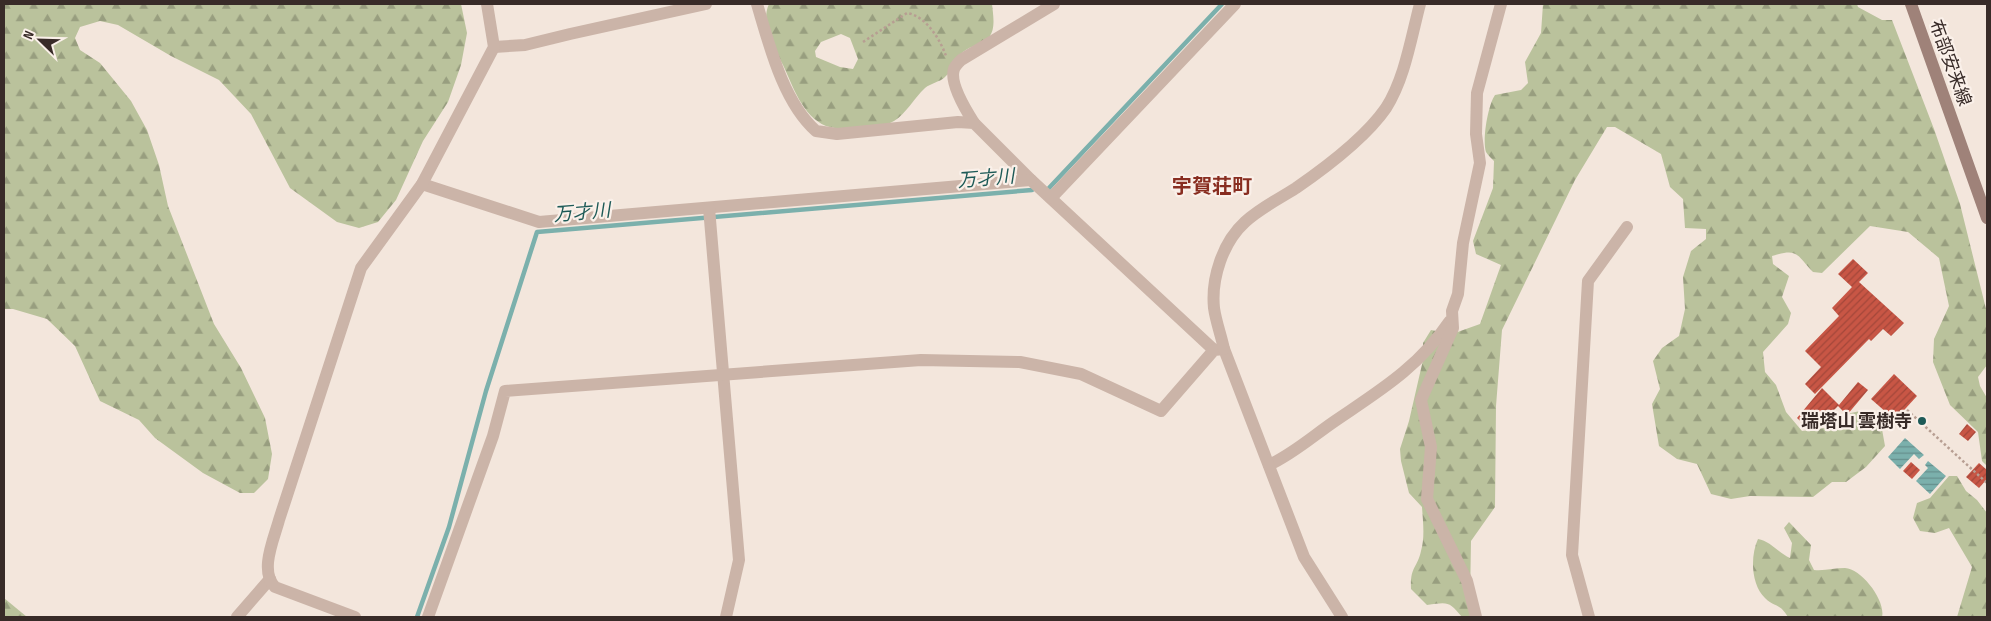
<svg xmlns="http://www.w3.org/2000/svg" width="1991" height="621" viewBox="0 0 1991 621" font-family="'Sofia Sans Condensed','Noto Sans JP',sans-serif">
	<style>
		.forest { fill: url(#forest-firs); fill-rule: evenodd }
		.water { fill: url(#water-rules) }
		.lines { fill: none; stroke-linecap: round; stroke-linejoin: round }
		.stream { stroke: #7bb0ac; stroke-width: 4.5 }
		.building { fill: url(#building-hatch) }
		.path { stroke: #b79e92; stroke-width: 2.5; stroke-dasharray: 2.5 2.5; stroke-linecap: butt }
		.minor { stroke: #cbb4a8; stroke-width: 12 }
		.tertiary { stroke: #cbb4a8; stroke-width: 12 }
		.secondary { stroke: #9f8279; stroke-width: 12 }
		.poi-dot { fill: #1d5a57; stroke: #faf0e9; stroke-width: 2 }
		.labels { text-anchor: middle; dominant-baseline: central; stroke-width: 4.5; stroke-linejoin: round; paint-order: stroke }
		.street-label { font-size: 18px; fill: #382b28; stroke: #faf0e9 }
		.poi-label { font-size: 18px; font-weight: bold; fill: #382b28; stroke: #faf0e9; text-anchor: end }
		.water-label { font-size: 19px; font-style: italic; fill: #1d5a57; stroke: #faf0e9 }
		.quarter-label { font-size: 20px; font-weight: bold; fill: #882d20; stroke: #faf0e9 }
	</style>
	<defs>
		<pattern id="forest-firs" width="22" height="20" patternUnits="userSpaceOnUse" patternTransform="scale(1.25)"><rect width="22" height="20" fill="#bac29c"/><path d="M5 1l3.5 6h-7zM16 11l3.5 6h-7z" fill="#989e7f"/></pattern>
		<pattern id="water-rules" width="6" height="5" patternUnits="userSpaceOnUse" patternTransform="scale(1.25)"><rect width="6" height="5" fill="#7bb0ac"/><path d="M0 2.5h6" fill="none" stroke="#668f8c"/></pattern>
		<pattern id="building-hatch" width="6" height="6" patternUnits="userSpaceOnUse" patternTransform="scale(1.25)"><rect width="6" height="6" fill="#c85645"/><path d="M-1 1l2-2M0 6l6-6M5 7l2-2" fill="none" stroke="#a3473a"/></pattern>
	</defs>
	<rect width="100%" height="100%" fill="#f3e6dc"/>
	<g class="forest">
		<path d="M4,4H461L467,33L461,65L448,102L423,141L396,200L378,222L359,228L337,222L290,188L251,114L219,80L171,56L118,25L100,21L80,27L75,38L80,50L100,63L131,101L147,130L159,165L168,206L214,324L241,368L265,418L272,454L268,479L254,493H240L203,473L155,438L139,420L100,401L75,346L47,319L13,309H4Z"/>
		<path d="M769,4H992C993,14 996,29 989,37C983,44 970,46 963,52C955,58 953,70 945,77C940,82 931,83 925,88C914,98 906,114 894,121C883,128 838,131 826,126C802,116 793,86 783,65C774,48 760,23 769,4ZM841,34L850,38L858,59L853,69L840,67L816,57L815,51L821,42Z"/>
		<path d="M1543,4H1857L1858,7L1882,20H1892L1934,129L1960,204L1987,313V365L1978,377L1980,386L1987,398V466L1982,461L1978,432L1950,405L1933,362L1934,339L1949,306L1939,258L1908,232L1870,226L1822,273L1813,272C1796,254 1798,248 1772,256L1773,264L1789,276L1782,297L1791,313L1788,324L1763,352L1765,372L1776,385L1786,412L1802,431L1825,428L1851,413L1860,411L1880,418L1885,446L1866,467L1846,482H1832L1813,497L1750,496L1731,499L1711,494L1697,464L1677,459L1659,446L1652,404L1660,389L1653,361L1662,348L1679,336L1685,309L1683,277L1691,251L1706,239V229L1685,228L1683,199L1670,187L1661,154L1615,127H1607L1575,180L1502,330L1496,406L1495,507L1471,541L1470,601L1478,617H1462C1449,601 1448,602 1427,605L1411,589C1410,566 1417,569 1421,551C1425,537 1423,522 1422,507L1409,493L1401,461L1400,449L1409,421L1423,360V343L1431,330L1452,334L1480,324L1501,265L1476,254L1473,241L1493,188L1494,161C1492,159 1488,155 1486,152C1482,140 1488,105 1495,95L1521,90L1528,83L1525,62L1541,33Z"/>
		<path d="M1949,476H1957L1966,491L1977,500L1987,513V617H1957L1972,567L1949,528L1935,533L1920,531L1913,518L1917,503L1930,498Z"/>
		<path d="M1789,522L1811,545L1809,560L1814,570C1825,571 1835,568 1845,568C1862,569 1886,601 1882,617H1788C1779,602 1775,608 1765,598C1751,585 1750,556 1758,539C1770,541 1779,553 1790,558L1792,543L1784,528Z"/>
		<path d="M4,598L27,617H4Z"/>
	</g>
	<g class="water">
		<path d="M1905,438L1924,455L1919,459L1914,454L1900,469L1888,457Z"/>
		<path d="M1928,461L1946,476L1930,494L1916,481L1928,468L1925,465Z"/>
	</g>
	<g class="lines">
		<g class="stream">
			<path d="M1049,188L1222,4"/>
			<path d="M417,617L449,527L486,391L537,232L1032,190"/>
		</g>
	</g>
	<g class="building">
		<path d="M1853,259L1868,273L1859,282L1904,323L1891,336L1883,329L1871,341L1869,339L1815,394L1805,384L1821,367L1805,351L1839,316L1832,308L1852,287L1838,274Z"/>
		<path d="M1894,374L1917,396L1895,420L1871,399Z"/>
		<path d="M1858,382L1868,390L1847,415L1838,406L1825,419L1821,416L1809,429L1797,418L1822,388L1839,405Z"/>
		<path d="M1967,424L1976,432L1968,441L1959,434Z"/>
		<path d="M1911,462L1920,470L1912,479L1903,471Z"/>
		<path d="M1979,463L1987,470V479L1979,488L1966,477Z"/>
	</g>
	<g class="lines">
		<g class="path">
			<path d="M863,42L907,13C926,16 940,39 946,56"/>
			<path d="M1907,410L1987,483"/>
		</g>
		<g class="minor">
			<path d="M757,4C769,44 783,102 816,131L837,134L958,122L974,123L1031,180L1214,350"/>
			<path d="M494,47L525,45L570,34L706,4"/>
			<path d="M974,123C967,112 949,83 954,69C955,66 959,62 961,60L1054,4"/>
			<path d="M422,184L539,222L1031,180"/>
			<path d="M1051,198L1235,4"/>
			<path d="M709,208L739,560L726,617"/>
			<path d="M1269,465C1293,454 1313,436 1335,421C1379,391 1418,368 1449,322"/>
			<path d="M237,617L270,579"/>
			<path d="M355,617L275,587C259,571 274,539 279,520L361,268L422,184L494,47L487,4"/>
			<path d="M428,617L493,436L505,391L921,360L1020,362L1081,374L1161,411L1214,350L1224,349L1304,557L1342,617"/>
			<path d="M1476,617L1467,581L1427,499L1431,447L1421,400L1453,328L1452,311L1458,294L1463,243L1480,163L1476,134L1477,93L1501,4"/>
			<path d="M1589,617L1572,555L1588,281L1627,227"/>
		</g>
		<path class="tertiary" d="M1224,349C1221,335 1216,322 1214,308C1211,278 1223,242 1245,222C1260,208 1279,199 1296,188C1325,168 1366,137 1386,108C1405,78 1411,38 1420,4"/>
		<path class="secondary" d="M1911,4L1987,218"/>
	</g>
	<circle class="poi-dot" cx="1922" cy="421" r="5"/>
	<g class="labels">
		<g class="street-label">
			<text transform="translate(1950 63) rotate(70)">布部安来線</text>
		</g>
		<g class="poi-label">
			<text x="1912" y="421">瑞塔山 雲樹寺</text>
		</g>
		<g class="water-label">
			<text transform="translate(986 179) rotate(-5)">万才川</text>
			<text transform="translate(582 213) rotate(-5)">万才川</text>
		</g>
		<g class="quarter-label">
			<text x="1212" y="187">宇賀荘町</text>
		</g>
	</g>
	<rect width="1991" height="621" fill="none" stroke="#382b28" stroke-width="10"/>
	<g transform="translate(40 40) rotate(293)" stroke="#faf0e9" stroke-width="4" paint-order="stroke">
	<path d="M0-4L9 19L0 12L-9 19Z" fill="#382b28"/>
	<text y="-8" font-size="14" font-weight="bold" text-anchor="middle" fill="#382b28">N</text>
	</g>
</svg>
